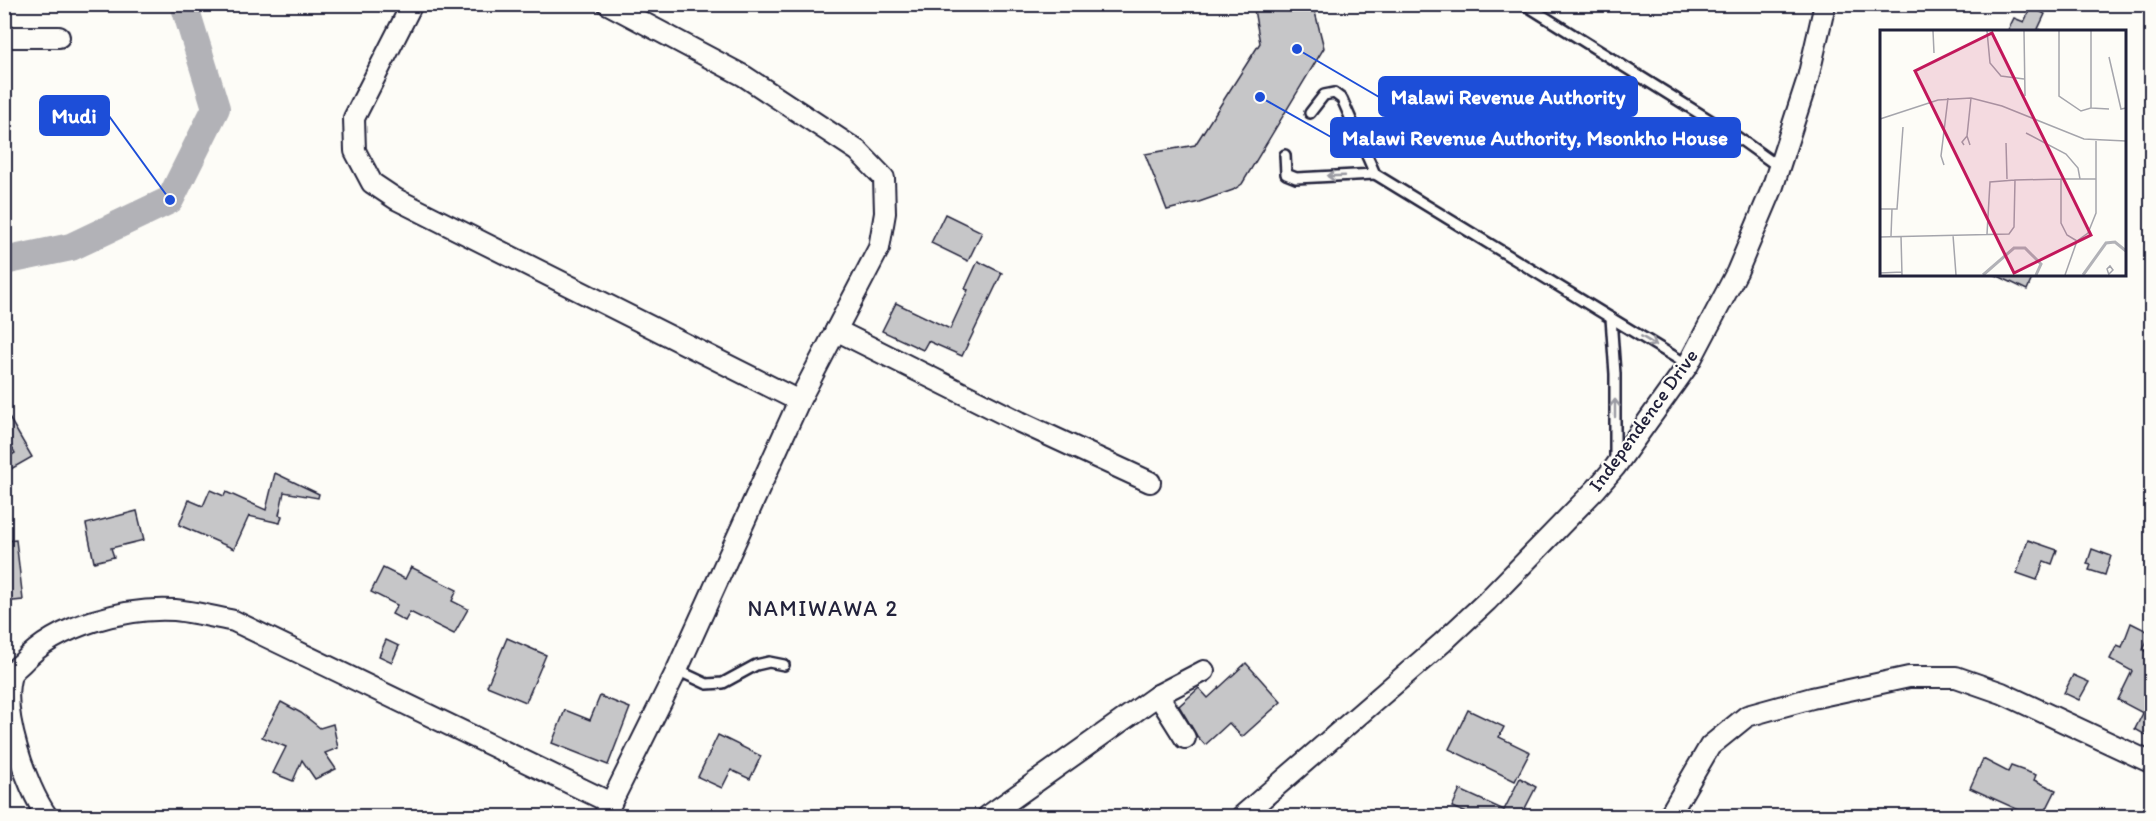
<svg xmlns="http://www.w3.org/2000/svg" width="2156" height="821" viewBox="0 0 2156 821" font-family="Itim,sans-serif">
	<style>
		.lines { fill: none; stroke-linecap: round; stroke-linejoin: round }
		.river { stroke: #b2b2b7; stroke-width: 28 }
		.building { fill: #c6c6c8; stroke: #22223b; stroke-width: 1.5 }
		.service-casing { stroke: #22223b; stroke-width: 14 }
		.minor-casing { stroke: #22223b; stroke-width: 24 }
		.service { stroke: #fdfcf7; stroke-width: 9 }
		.minor { stroke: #fdfcf7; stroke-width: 20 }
		.oneway { stroke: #9a9aa2 }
		.labels { text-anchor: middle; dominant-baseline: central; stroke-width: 4.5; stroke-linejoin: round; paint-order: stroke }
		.street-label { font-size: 20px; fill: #22223b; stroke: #fdfcf7 }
		.quarter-label { font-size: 22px; letter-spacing: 1.5px; fill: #22223b; stroke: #fdfcf7 }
		.inset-river { fill: none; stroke: #b2b2b7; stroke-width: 3 }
		.inset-road { fill: none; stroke: #a5a5ac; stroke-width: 1.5 }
		.view { fill: #c2185b; fill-opacity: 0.15; stroke: #c2185b; stroke-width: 3 }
		.inset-edge { fill: none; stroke: #22223b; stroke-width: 3 }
		.leader { fill: none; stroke: #1d4ed8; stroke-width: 2 }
		.callout-dot { fill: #1d4ed8; stroke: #fdfcf7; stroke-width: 2 }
		.callout { fill: #1d4ed8; stroke: #1d4ed8; stroke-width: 2 }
		.callout-label { font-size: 21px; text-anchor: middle; font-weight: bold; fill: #fff }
	</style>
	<rect width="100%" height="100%" fill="#fdfcf7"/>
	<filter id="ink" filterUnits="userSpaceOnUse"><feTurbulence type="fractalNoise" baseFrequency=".0167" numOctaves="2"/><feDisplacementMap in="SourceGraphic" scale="12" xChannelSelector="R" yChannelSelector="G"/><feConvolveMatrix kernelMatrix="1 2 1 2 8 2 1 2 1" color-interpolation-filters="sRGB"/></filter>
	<g filter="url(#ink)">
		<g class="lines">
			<path class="river" d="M4,261L71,247L170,200L216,108L184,4"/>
		</g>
		<g class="building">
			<path d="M1253,4H1313L1324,48L1242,184L1233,190L1199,202L1167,210L1145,154L1195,145L1260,43Z"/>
			<path d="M2031,7L2045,14L2038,29L2043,32H2007L2014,18L2024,22Z"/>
			<path d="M945,214L982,232L968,261L931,243Z"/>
			<path d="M978,261L1002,273L962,356L928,341L923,350L882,331L896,303L950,329L968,290L965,289Z"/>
			<path d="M1994,274H2034L2027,290Z"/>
			<path d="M4,409L32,457L11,469L5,459L15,453L4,434Z"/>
			<path d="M275,473L319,494L318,498L284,492L279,515L282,516L280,523L249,516L234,549L179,525L189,500L203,506L210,490L224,496L226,492L266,510Z"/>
			<path d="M137,511L144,540L111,548L114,557L94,562L86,524Z"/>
			<path d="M16,540L23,600L4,602V541Z"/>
			<path d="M2028,540L2057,550L2052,564L2044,561L2037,580L2017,573Z"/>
			<path d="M2092,549L2111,556L2105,575L2089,570L2091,565L2087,564Z"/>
			<path d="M411,567L457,590L452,601L468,609L454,634L410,612L405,621L392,614L397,605L371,592L383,568L405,579Z"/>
			<path d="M2131,623L2151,633L2143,650L2151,654V738L2135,729L2143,713L2118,700L2132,671L2110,659L2117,645L2122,647Z"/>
			<path d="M507,638L546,655L526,702L487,686Z"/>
			<path d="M386,640L399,646L392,662L379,656Z"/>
			<path d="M1246,663L1281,702L1242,737L1229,723L1205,745L1197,736L1179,706L1199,688L1208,698Z"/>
			<path d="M2073,675L2089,682L2079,700L2064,693Z"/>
			<path d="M600,696L630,708L608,765L552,743L565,710L590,720Z"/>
			<path d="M281,702L301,713L320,728L333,724L338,748L325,753L336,769L315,779L302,760L293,781L273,773L286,747L262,737Z"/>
			<path d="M1468,710L1504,727L1499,737L1530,752L1515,781L1449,749Z"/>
			<path d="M718,735L761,756L750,779L731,770L722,788L698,777Z"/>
			<path d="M1983,759L2008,772L2011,766L2036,775L2034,780L2056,790L2043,816H2015L2019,810L1970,788Z"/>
			<path d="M1520,778L1536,787L1521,816H1474L1452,807L1460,790L1504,810Z"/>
		</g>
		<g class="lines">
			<defs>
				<g id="service">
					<path d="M1524,4L1737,137L1779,167"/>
					<path d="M1285,155L1286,174L1296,178L1375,174L1342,99L1334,93L1324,95L1310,113"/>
					<path d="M1375,174L1688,365"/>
					<path d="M1611,318L1615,374V461"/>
					<path d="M677,670L707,684L723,683L756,665L769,662L784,665"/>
				</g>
				<g id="minor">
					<path d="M412,4L354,118L355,151L372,183L396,199L799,401L677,670L611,803"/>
					<path d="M608,4L744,76L858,151L884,178L885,213L879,248L799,401"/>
					<path d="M4,37H59"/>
					<path d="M836,330L1020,422L1150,482"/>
					<path d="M1185,738L1158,695L1204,671"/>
					<path d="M47,816C26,787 0,711 11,675C13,670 19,666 23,662C57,625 126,607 175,610C194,612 215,617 234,621L611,803L604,816"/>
					<path d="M988,816L1158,695"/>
					<path d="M1242,816L1442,643L1487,601L1596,489L1615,467L1688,365L1737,272L1772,189L1808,78L1825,4"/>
					<path d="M1669,816L1710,746L1747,716L1812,698L1909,677H1956L2002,693L2152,763"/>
				</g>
			</defs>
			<use href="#service" class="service-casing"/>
			<use href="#minor" class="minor-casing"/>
			<use href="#service" class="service"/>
			<use href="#minor" class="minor"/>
		</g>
		<defs><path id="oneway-shaft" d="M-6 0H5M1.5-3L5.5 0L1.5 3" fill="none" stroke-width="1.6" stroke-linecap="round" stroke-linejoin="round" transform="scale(1.5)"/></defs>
		<g class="oneway">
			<use href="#oneway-shaft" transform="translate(1336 176) rotate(178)"/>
			<use href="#oneway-shaft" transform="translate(1649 341) rotate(31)"/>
			<use href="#oneway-shaft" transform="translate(1615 408) rotate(-90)"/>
		</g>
	</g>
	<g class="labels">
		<g class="street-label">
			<text transform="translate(1643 420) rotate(-54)">Independence Drive</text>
		</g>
		<g class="quarter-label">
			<text x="823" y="608">NAMIWAWA 2</text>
		</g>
	</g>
	<g transform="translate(1880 30)">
		<rect width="246" height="246" fill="#fdfcf7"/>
		<path class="inset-river" d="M103,245L134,218H145L161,234L156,245M203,245L226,213L235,212L246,221"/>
		<path class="inset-road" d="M53,1L54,23M107,1L110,33L121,46L144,49M144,1L145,66M179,1V66L201,81L211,78V1M229,27L241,79L246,78M211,78L229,79M0,89L58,70L91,68L122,76L204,109L246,111M146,103L186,124L198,138L200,149M87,106L91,68M126,113L127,149M84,115L82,112L87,106L90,115M64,135L61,126L68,68M0,179H17L23,97M107,204L110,152L135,150M73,205L76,245M11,206L12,179M21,206L22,245M0,207L129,204L134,197L135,150L181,149M197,211L187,205L181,193V149H216M0,243L22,242M185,245L197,211L208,203L216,183V111M229,245L227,239L230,236L233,240L229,244"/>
		<path class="view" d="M112,3L211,205L134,243L35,41Z"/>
		<rect width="246" height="246" class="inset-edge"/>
	</g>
	<path class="leader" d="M1297 49L1379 97M170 200L109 116M1260 97L1331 137"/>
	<g class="callout-dot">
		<circle cx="1297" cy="49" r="6"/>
		<circle cx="170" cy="200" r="6"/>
		<circle cx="1260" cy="97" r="6"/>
	</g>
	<g class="callout">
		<rect x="1379" y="77" width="258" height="39" rx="6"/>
		<rect x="40" y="96" width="69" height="39" rx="6"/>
		<rect x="1331" y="118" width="409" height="39" rx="6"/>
	</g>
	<g class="callout-label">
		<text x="1508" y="104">Malawi Revenue Authority</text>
		<text x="74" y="123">Mudi</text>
		<text x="1535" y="145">Malawi Revenue Authority, Msonkho House</text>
	</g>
	<rect width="2156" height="821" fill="none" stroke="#fdfcf7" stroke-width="24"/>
	<rect x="12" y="12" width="2132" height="797" fill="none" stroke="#22223b" stroke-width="2" filter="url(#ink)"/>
</svg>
